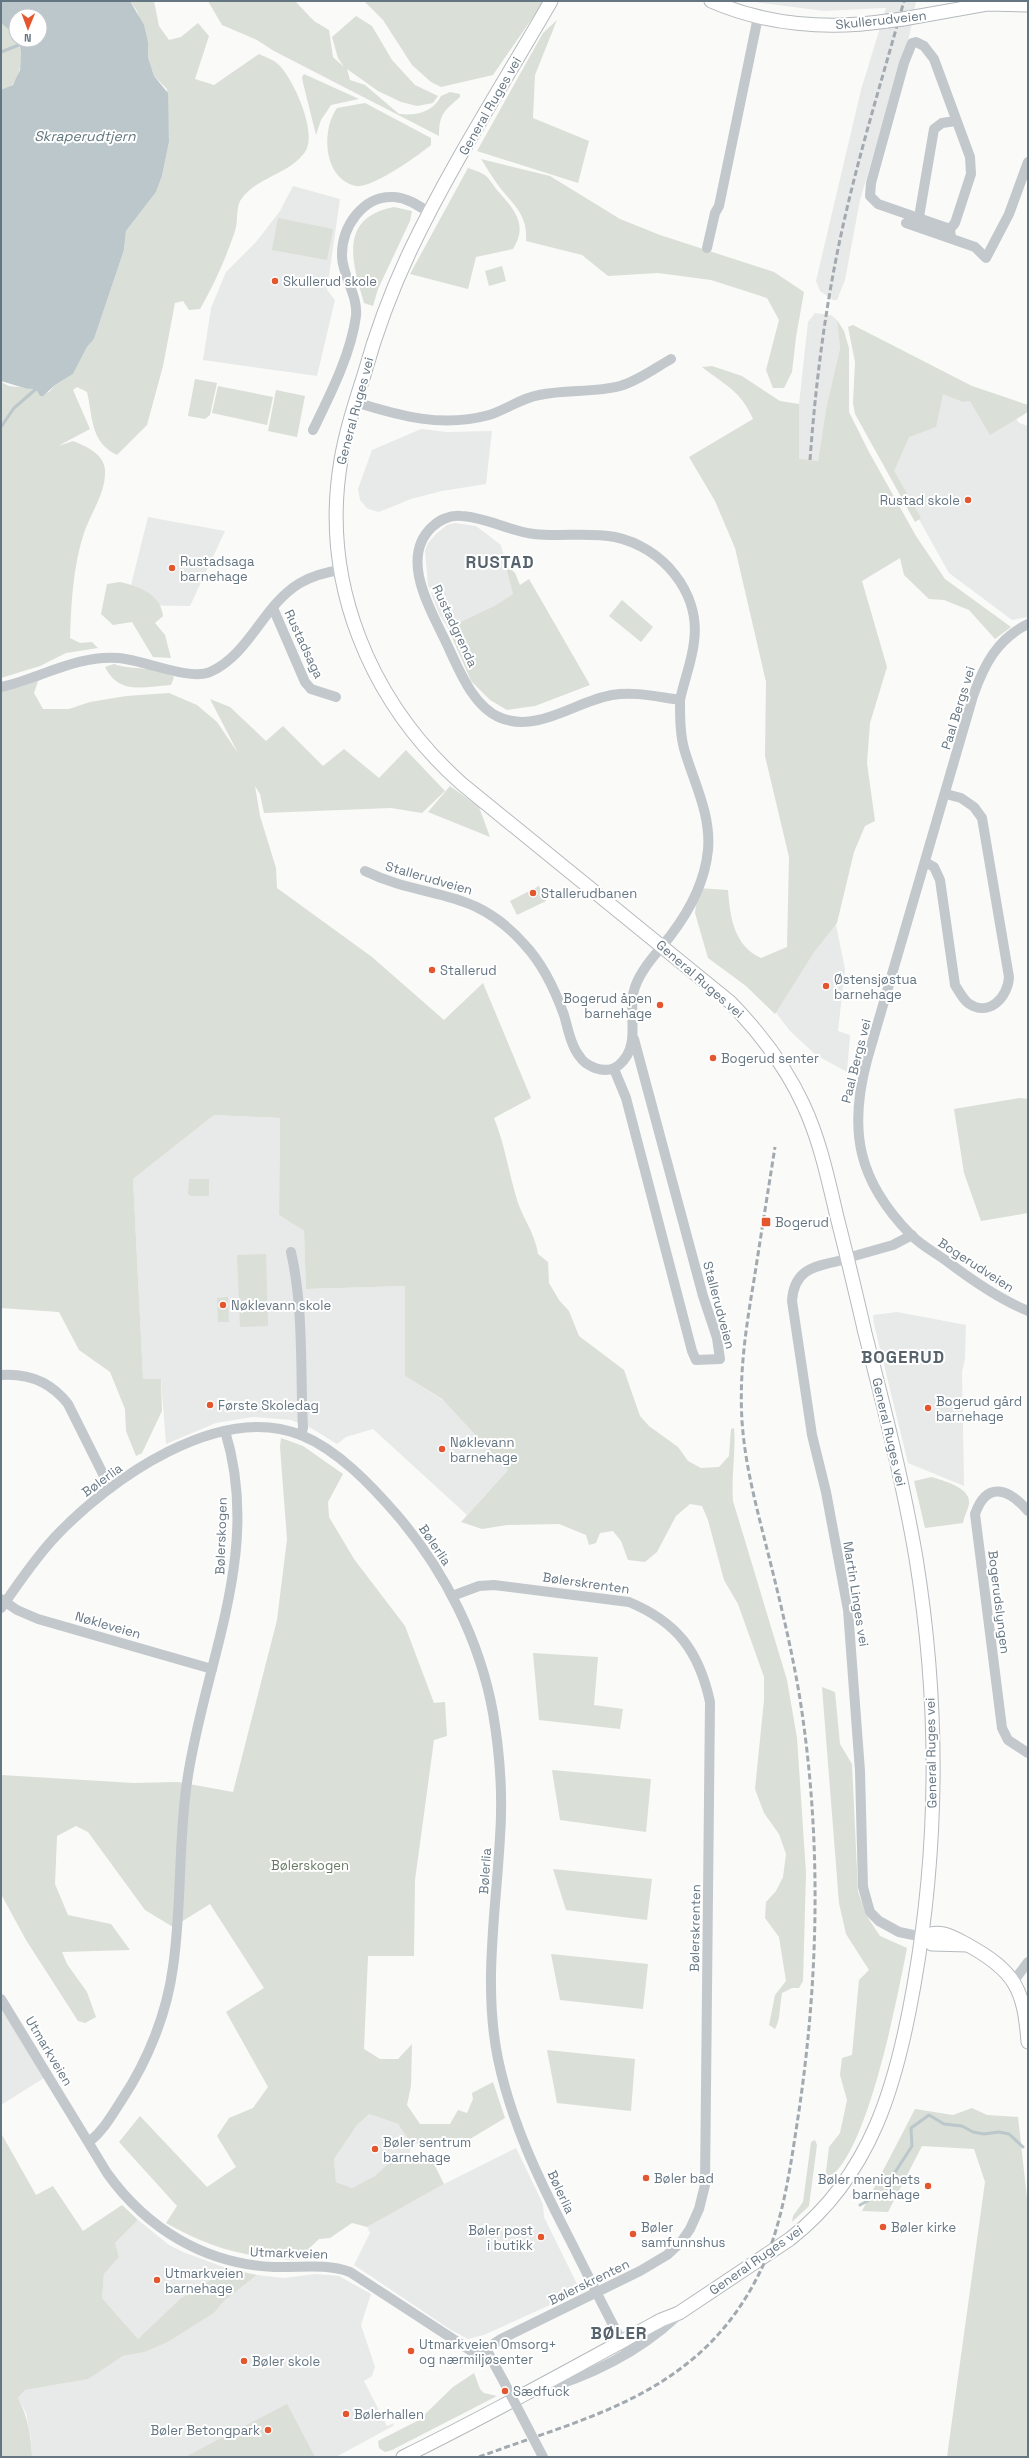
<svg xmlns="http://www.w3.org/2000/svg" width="1029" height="2458" viewBox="0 0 1029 2458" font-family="'Space Grotesk',sans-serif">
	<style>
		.built { fill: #e8e9e9 }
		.green { fill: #dadfd7 }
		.water { fill: #bbc7cb }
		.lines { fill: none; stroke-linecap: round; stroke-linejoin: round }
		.stream { stroke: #bbc7cb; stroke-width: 3 }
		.major-casing { stroke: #b5babe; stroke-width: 15 }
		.minor { stroke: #c3c8cc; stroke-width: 10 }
		.major { stroke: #fff; stroke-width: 13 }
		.rail { stroke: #a2aab0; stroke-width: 3; stroke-dasharray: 6 3; stroke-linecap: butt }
		.major-bridge-casing { stroke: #b5babe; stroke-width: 15; stroke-linecap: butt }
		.minor-bridge { stroke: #c3c8cc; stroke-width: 10 }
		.major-bridge { stroke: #fff; stroke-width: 13 }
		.poi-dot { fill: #e4572e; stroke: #fff; stroke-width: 1.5 }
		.labels { text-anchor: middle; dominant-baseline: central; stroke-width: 4; stroke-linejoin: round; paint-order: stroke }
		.street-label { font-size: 13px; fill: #657683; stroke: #fff }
		.poi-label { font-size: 13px; fill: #657683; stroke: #fff; text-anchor: start }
		.park-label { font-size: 13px; fill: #687a64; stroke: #fff }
		.water-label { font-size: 14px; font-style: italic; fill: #60757c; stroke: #fff }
		.district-label { font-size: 17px; font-weight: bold; letter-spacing: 1px; fill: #57646e; stroke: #fff }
	</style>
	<rect width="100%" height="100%" fill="#fafaf8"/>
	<g class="built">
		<path d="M747,1H916L910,33L860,200L845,280L837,300H833L820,291L816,281L861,90L886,8L824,11Z"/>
		<path d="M293,186L340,199L327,290L335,300L317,376L203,360L211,308L226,272L256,242L280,211Z"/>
		<path d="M815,313L831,315L837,320L840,348L826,409L818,461L799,460V404L808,322Z"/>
		<path d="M866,359L963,402L987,396L1006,403L1019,423L1028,426V617L1012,620L949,573L861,416Z"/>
		<path d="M421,429L447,432L492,431L486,484L442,491L411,499L379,512L368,509L360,500L358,489L372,450Z"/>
		<path d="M148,517L225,531L190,606L126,605Z"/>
		<path d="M455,523L476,526L501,545L513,594L496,605L448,628L439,614L431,593L433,591L428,586L425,551L428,543L437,533L447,525Z"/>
		<path d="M835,920L845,969L838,1031L850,1035L847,1072L816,1055L790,1031L777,1014L764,984Z"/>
		<path d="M214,1115L280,1118L279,1215L304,1231L306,1289L405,1286V1376L444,1401L508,1470L467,1515L373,1429L346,1437L337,1444L311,1428L291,1420L253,1417L216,1423L166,1444L161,1379H143L133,1179Z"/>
		<path d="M897,1312L966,1325L965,1359L962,1372L964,1486L908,1463L874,1324L873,1315Z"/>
		<path d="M1,2009L44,2078L1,2105Z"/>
		<path d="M369,2114L398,2124L411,2143L410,2155L396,2157L375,2177L352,2188L336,2182L334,2159L357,2125Z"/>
		<path d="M516,2148L543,2204L544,2217L577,2284L576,2290L570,2296L484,2335L468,2339L451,2330L354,2265L370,2233L367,2227L444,2184Z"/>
		<path d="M138,2220L169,2245L183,2252L229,2269L181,2298L138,2339L102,2298L104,2274L119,2257L115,2243Z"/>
		<path d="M316,2274L339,2276L371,2294L361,2325L375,2367L372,2376L364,2381L387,2426L394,2423L393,2426L336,2457H32L31,2439L26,2413L18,2398L25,2390L87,2379L123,2356L145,2352L168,2342L214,2313L224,2301L257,2275L283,2278Z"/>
	</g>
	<g class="green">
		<path d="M130,1H154L159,26L169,40L181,37L198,23L209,36L195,79L214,85L259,54C265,57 275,60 280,66C294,81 318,133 305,152C289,175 255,177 240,201C236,209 238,223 235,231C226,258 214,285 200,309L189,310L183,301L175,303L163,366L147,425L117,455C90,442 93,417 87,392L77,387L73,390L90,429L58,446L73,441C86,446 104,454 105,470C106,493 91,512 84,533C73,566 71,604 70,638L80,643L92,642L98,648L66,653L40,666L1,678V382L9,386L36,389L40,395L49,392L55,385L73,374L87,347L94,339L124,250L126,231L156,192L162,176L169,142L167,89L154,76L148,57V42L137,11Z"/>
		<path d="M208,1H295L314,21L329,30L333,57L344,67L338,58L332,37L356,16L372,26L392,60L415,85L438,96L433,103L417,106L401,102L378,91L347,69L350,80L365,85L399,114C417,116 433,112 441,96L450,92L460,94V97C444,111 439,114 439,136L274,51L257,40L222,25Z"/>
		<path d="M364,1H544L493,75L441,87L431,82L412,65L383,20Z"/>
		<path d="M557,20L535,75L533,118L589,141L578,183L477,151L543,33Z"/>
		<path d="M1,23L16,36V40H19C18,46 21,50 21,55C21,68 17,90 1,90Z"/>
		<path d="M304,74L359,99L331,105L321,120L316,135L303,83L302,77Z"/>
		<path d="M365,103L431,138V145C419,155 371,189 356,186C323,179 321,130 337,108Z"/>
		<path d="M481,159L550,176L620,219L660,235L774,272L804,292L796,337L792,372L784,388H773L766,370L779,320L767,298L711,280L658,273L608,276L582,255L526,241C528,214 513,205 498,185C492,177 487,168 481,159Z"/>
		<path d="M468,168C473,170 478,171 483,174C488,176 493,185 497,190C513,208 529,224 513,249L476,257L468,289L410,274Z"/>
		<path d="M394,207L412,211L410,221L378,289L373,306L364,303C352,262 338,218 394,207Z"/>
		<path d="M278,218L333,229L327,260L272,250Z"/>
		<path d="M502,266L506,281L489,286L485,271Z"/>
		<path d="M837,320L844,331L849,348V412L869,452L916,536L945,579L1011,627L995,639L969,610L944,600L929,599L904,575L900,558L862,581L887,667L870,723L867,763L875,821L865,826L854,852L837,923L814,952L775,1014L746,986L708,958L695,913L698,888L728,890C730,917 734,946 761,958L787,947L789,857L765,756L766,682L735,548L715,501L689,457L753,419C740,390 726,386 702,367L712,366L742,376L780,401L799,404V459L818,461L826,409L840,348Z"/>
		<path d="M853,325L972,386L1028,405V412L990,435L970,401L963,402L943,394L936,427L909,437L894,471L921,518L915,522L855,414L853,403L855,362L848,327Z"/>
		<path d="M195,379L217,383L210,415L205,419L188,416Z"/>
		<path d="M218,386L273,397L267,425L212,413Z"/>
		<path d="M276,390L305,396L297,437L268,431Z"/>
		<path d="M505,563L515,573L520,585L529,579L590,685L535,706L507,710L490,700L471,681L448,628L496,605L513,594Z"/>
		<path d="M120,582C138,586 161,594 163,616L155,623L165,635L171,658L153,657L132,622L113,625L101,614L107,584Z"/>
		<path d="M622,600L653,627L641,642L609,616Z"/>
		<path d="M114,664C133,671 157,665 174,677L171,685C143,687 119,695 105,667Z"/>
		<path d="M57,672L38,681L34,693L43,709H69L90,702L126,696L169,693L197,705L217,722L238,753L210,699L230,707L266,741L283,726L323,766L344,749L379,778L406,750L445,791L422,813L391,808L264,813L260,794L255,786L260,816L276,868L277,888L372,957L444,1020L483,983L531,1098L494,1118C504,1143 508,1168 515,1193C520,1215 535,1232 538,1254L548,1262L549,1283L559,1300L569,1311L579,1336L624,1370L640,1416L649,1426L678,1447L688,1461L701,1468L719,1467L729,1456L731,1429L734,1428C736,1453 731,1476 733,1501L787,1680L797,1738L806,1873L803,1981L799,1988H792L782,1993C780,2003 780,2022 775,2029L769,2025L775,1995L786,1981L779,1937L765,1918L766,1902L776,1891L783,1877L786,1854L779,1834L764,1813L755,1789L764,1700V1677L738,1604L724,1580L708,1520L702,1506L690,1504L676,1516L657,1552L645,1562L628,1560L621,1541L613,1531L600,1533L596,1543L589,1545L586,1535L559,1524L507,1525L482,1529L461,1522L508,1470L442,1399L405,1376V1286L306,1289L304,1231L279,1215L280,1118L214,1115L133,1179L143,1379H161L162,1411L142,1453L136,1456L126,1431L125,1409L110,1372L79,1350L59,1312L1,1308V689Z"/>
		<path d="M450,786L479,807L490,837L428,812Z"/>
		<path d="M539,886L546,901L517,915L510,901Z"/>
		<path d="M1019,1098L1028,1099V1213L981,1221L964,1173L954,1109Z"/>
		<path d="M189,1179H209V1196H191L188,1194Z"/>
		<path d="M266,1254L268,1326L240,1327L237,1255Z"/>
		<path d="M228,1297L229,1322H218L217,1298Z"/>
		<path d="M281,1438L303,1446L343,1474L328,1502L329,1517L354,1559L405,1626L434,1703L445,1702L447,1736L434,1740L415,1880L414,1956H368L364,2049L380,2059H398L412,2044L411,2086L407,2105L420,2124H450L458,2110L467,2113L473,2099L472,2093L493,2082L505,2118L465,2142L438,2145L411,2143L398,2124L369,2114L357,2125L334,2159L336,2182L352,2188L375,2176L396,2157L410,2155L421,2156L432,2160L444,2184L367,2227L352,2223L330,2238L319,2239L297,2260C244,2257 212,2249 166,2223L177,2206L119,2142L140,2116L207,2187L236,2167L217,2136L229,2118L253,2108L268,2087L226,2012L264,1988L210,1904L173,1927L145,1910L88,1832L76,1826L57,1836L55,1884L68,1915L111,1924L130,1950L62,1952L67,1964L87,1992L96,2017L85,2023L78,2021L26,1940L1,1894V1775L134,1783L178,1782L233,1792L277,1620L287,1539L280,1447Z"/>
		<path d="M932,1477C943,1481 971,1487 969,1504C968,1510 964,1516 963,1523L925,1528L914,1481Z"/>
		<path d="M533,1653L598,1657L594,1705L623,1709L620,1729L539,1720Z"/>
		<path d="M822,1687L835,1692L840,1744L852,1764L858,1891L866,1915L880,1936L907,1948C898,1993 867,2162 825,2180L829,2147L840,2133L847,2100L840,2075L842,2058L852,2055L859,1980L869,1970L846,1934L839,1903Z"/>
		<path d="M552,1770L651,1779L646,1832L560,1820Z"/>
		<path d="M553,1869L652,1879L647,1920L566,1910Z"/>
		<path d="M551,1954L648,1964L643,2009L560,2000Z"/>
		<path d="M547,2050L635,2059L631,2111L557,2103Z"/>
		<path d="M972,2108L987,2115L1018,2117L1028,2207V2457H947L985,2182L974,2149L922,2146L888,2212L862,2211L915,2109L953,2115Z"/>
		<path d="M1,2133L36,2195L53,2186L83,2231L122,2205L138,2220L115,2243L119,2257L104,2274L102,2298L138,2339L181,2298L229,2269L257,2275L224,2301L214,2313L168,2342L145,2352L123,2356L88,2379L25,2390L18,2398C28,2417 31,2436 32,2457H1Z"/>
		<path d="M815,2140L817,2145L809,2206L792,2222L793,2216L803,2202L811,2142Z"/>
		<path d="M474,2373L480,2389L484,2393L497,2396L392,2450L385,2452L379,2448L378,2441L419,2420L453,2387Z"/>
		<path d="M287,2404L315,2457H185Z"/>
	</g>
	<path class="water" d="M1,1H130L144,25L148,42V57L154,76L168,93L169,142L162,176L156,192L126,231L124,250L94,339L87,347L73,374L55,385L43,396H40L36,389C25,390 13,384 1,381V90L13,85L20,70L21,54L19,40H40V16H16V36L1,23Z"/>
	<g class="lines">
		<g class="stream">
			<path d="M1,52L19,45"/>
			<path d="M1,427L14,408L36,389"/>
			<path d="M860,2205L876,2196L883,2199L890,2193L892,2177L912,2146L911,2128L929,2115L944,2124L962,2126L973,2132L984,2134L999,2132L1009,2134L1023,2147"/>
		</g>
		<defs>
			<g id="major">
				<path d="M711,1C766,25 828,30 887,21"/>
				<path d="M903,19L987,4L1028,5"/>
				<path d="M923,1937C940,1928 953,1937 968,1945C1015,1971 1024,1989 1028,2042"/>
				<path d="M923,1937L932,1944L968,1945"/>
				<path d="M403,2457C491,2414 575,2367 661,2320L679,2313L790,2239C872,2175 897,2083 914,1985C939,1844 939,1700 916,1558C903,1482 884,1407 865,1333C856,1294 847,1256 837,1217C828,1179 820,1140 803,1104C785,1065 760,1033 730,1002L462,784C370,702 320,583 341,460C346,431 355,403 364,375C376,332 392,289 411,249C452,163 504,83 551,1"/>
			</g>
		</defs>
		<use href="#major" class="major-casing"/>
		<g class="minor">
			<path d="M919,217L934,129L942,123L956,121"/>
			<path d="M906,223L975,247L986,258L1009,214L1028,162"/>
			<path d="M950,229L878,204L870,196L871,183L904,63L912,43L916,42L924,46L934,59L970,157L971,174L955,223L950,229L951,238"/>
			<path d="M707,248L715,213L719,206L758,17"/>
			<path d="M355,402C400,416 442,428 489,415C506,410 521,398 539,395C566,389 594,393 620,386C638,381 655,368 671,359"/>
			<path d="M313,430C330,395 351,354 356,316C358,295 343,277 342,257C341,227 363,195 394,197C408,198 419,206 430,213"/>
			<path d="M273,608L305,682L311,689L336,697"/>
			<path d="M1028,624C997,639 984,665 973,696L867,1060C848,1131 858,1181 911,1235C922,1246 936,1253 948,1262C973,1281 999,1299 1028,1311"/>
			<path d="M1,687C41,678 76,655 118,658C145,660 189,681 210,672C250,654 263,605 300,583C312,576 327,572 340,570"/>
			<path d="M925,862L934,867L940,880L955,985C959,991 962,998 968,1003C989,1018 1008,997 1009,977L982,818L974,807L961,798L946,794"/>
			<path d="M365,871C426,901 472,885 524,944C543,964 555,990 564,1015C568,1029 571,1046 580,1057C583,1062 590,1066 595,1068C604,1071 612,1071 619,1065C643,1045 626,1012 635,987C642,967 659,951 671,935C690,910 705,881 708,850C711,815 695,785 685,752C680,736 680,718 680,700C658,697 634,691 612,695C576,701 538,733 501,718C470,706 456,661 442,634C427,603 401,556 432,527C439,520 450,515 461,516C486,517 509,531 534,534C561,537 588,532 615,537C662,547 701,592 694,642C692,661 684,681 680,700"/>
			<path d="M614,1069L626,1098L692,1351L696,1360L720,1359L717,1338L703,1296L634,1039"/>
			<path d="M291,1252C304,1310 300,1369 303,1428L301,1435"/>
			<path d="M847,1258L893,1245L912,1235"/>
			<path d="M847,1259C819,1266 794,1266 792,1301L812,1435L826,1492L848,1610L860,1771L863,1887L870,1912L879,1921L899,1932L923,1937"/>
			<path d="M1,1375C29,1373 51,1382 68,1404L110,1488"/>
			<path d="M1028,1511C1009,1489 987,1480 975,1514L1002,1728L1008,1740L1028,1753"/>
			<path d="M1,1599L17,1610L38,1619L212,1669"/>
			<path d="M1,1608C19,1583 35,1558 56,1536C110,1479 219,1402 301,1435C338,1450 371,1485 397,1515C444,1570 480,1640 493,1713C500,1754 503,1795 500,1837C496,1911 483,1986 498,2059C511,2121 538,2178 567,2234C587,2273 606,2313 627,2351"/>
			<path d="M1013,1982L1028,1962"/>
			<path d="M1,1999L107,2173C147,2229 205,2264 274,2267C300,2268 325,2263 350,2272L473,2352L483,2351L501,2339L640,2271L667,2255L681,2242L690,2229L699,2209L705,2185L710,1702C699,1651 677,1622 629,1602L494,1585L479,1586L452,1596"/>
			<path d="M89,2142C104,2130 112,2115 123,2098C148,2060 167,2013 173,1967C182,1906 178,1843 187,1782C204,1663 263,1554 225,1431"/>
			<path d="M486,2349L504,2382"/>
			<path d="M539,2390C588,2378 640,2351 677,2316"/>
		</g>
		<use href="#major" class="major"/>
		<g class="rail">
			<path d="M810,460C815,392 823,325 836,259C853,172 880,87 904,1"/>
			<path d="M479,2457C550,2430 629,2411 689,2362C722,2336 748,2300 765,2261C783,2218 790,2170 797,2124C819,1982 822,1840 800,1699C792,1650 780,1601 768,1553C757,1509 745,1466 742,1421C739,1373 746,1327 754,1280C761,1235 768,1191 775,1147"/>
		</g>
		<defs>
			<path id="major-bridge" d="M887,21L903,19"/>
		</defs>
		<use href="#major-bridge" class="major-bridge-casing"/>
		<path class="minor-bridge" d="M504,2382L543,2457"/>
		<use href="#major-bridge" class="major-bridge"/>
	</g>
	<g class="poi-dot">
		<circle cx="275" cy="281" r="4"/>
		<circle cx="968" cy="500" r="4"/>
		<circle cx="172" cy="568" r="4"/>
		<circle cx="533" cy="893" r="4"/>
		<circle cx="432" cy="970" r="4"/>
		<circle cx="826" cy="986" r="4"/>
		<circle cx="660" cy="1005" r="4"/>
		<circle cx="713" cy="1058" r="4"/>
		<rect x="761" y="1217" width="10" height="10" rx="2"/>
		<circle cx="223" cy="1305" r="4"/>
		<circle cx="210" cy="1405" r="4"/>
		<circle cx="928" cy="1408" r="4"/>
		<circle cx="442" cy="1449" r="4"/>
		<circle cx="375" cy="2149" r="4"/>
		<circle cx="646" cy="2178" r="4"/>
		<circle cx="928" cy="2186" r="4"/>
		<circle cx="883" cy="2227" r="4"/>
		<circle cx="633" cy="2234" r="4"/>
		<circle cx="541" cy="2237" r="4"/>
		<circle cx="157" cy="2280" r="4"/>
		<circle cx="411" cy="2351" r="4"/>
		<circle cx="244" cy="2361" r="4"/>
		<circle cx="505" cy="2391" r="4"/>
		<circle cx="346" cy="2414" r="4"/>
		<circle cx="268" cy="2430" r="4"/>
	</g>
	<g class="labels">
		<g class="street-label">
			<text transform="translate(881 20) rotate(-6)">Skullerudveien</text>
			<text transform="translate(490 106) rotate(-60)">General Ruges vei</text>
			<text transform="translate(355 411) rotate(-75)">General Ruges vei</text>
			<text transform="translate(455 626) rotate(65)">Rustadgrenda</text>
			<text transform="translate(304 644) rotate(65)">Rustadsaga</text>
			<text transform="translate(958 708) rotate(-73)">Paal Bergs vei</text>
			<text transform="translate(429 878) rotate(16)">Stallerudveien</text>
			<text transform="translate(700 979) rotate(41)">General Ruges vei</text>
			<text transform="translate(856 1061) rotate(-76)">Paal Bergs vei</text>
			<text transform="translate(976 1265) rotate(33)">Bogerudveien</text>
			<text transform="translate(719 1305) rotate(75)">Stallerudveien</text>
			<text transform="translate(889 1432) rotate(77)">General Ruges vei</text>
			<text transform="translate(102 1480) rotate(-36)">Bølerlia</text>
			<text transform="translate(221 1536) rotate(-88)">Bølerskogen</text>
			<text transform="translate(435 1545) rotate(56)">Bølerlia</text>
			<text transform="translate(586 1583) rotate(8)">Bølerskrenten</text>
			<text transform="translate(856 1594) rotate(81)">Martin Linges vei</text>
			<text transform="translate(999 1602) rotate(83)">Bogerudslyngen</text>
			<text transform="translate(108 1625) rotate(16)">Nøkleveien</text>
			<text transform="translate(931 1753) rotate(-91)">General Ruges vei</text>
			<text transform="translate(485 1871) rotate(-86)">Bølerlia</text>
			<text transform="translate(695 1928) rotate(-89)">Bølerskrenten</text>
			<text transform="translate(49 2051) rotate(59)">Utmarkveien</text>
			<text transform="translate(561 2192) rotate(65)">Bølerlia</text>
			<text transform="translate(289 2253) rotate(2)">Utmarkveien</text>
			<text transform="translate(756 2260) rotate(-35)">General Ruges vei</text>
			<text transform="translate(589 2282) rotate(-26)">Bølerskrenten</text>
		</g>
		<g class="poi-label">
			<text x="283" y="281">Skullerud skole</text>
			<text x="960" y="500" text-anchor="end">Rustad skole</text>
			<text x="180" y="561">Rustadsaga<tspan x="180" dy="15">barnehage</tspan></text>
			<text x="541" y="893">Stallerudbanen</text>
			<text x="440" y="970">Stallerud</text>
			<text x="834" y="979">Østensjøstua<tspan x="834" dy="15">barnehage</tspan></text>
			<text x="652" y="998" text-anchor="end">Bogerud åpen<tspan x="652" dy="15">barnehage</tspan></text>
			<text x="721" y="1058">Bogerud senter</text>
			<text x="775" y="1222">Bogerud</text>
			<text x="231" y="1305">Nøklevann skole</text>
			<text x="936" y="1401">Bogerud gård<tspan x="936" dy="15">barnehage</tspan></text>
			<text x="218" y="1405">Første Skoledag</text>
			<text x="450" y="1442">Nøklevann<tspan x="450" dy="15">barnehage</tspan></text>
			<text x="383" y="2142">Bøler sentrum<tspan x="383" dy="15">barnehage</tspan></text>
			<text x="654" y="2178">Bøler bad</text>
			<text x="920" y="2179" text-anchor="end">Bøler menighets<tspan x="920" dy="15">barnehage</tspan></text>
			<text x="641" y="2227">Bøler<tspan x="641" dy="15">samfunnshus</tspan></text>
			<text x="891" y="2227">Bøler kirke</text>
			<text x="533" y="2230" text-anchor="end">Bøler post<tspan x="533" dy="15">i butikk</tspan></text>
			<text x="165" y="2273">Utmarkveien<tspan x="165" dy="15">barnehage</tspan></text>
			<text x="419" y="2344">Utmarkveien Omsorg+<tspan x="419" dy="15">og nærmiljøsenter</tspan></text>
			<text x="252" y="2361">Bøler skole</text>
			<text x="513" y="2391">Sædfuck</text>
			<text x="354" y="2414">Bølerhallen</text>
			<text x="260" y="2430" text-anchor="end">Bøler Betongpark</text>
		</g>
		<g class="park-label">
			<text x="310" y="1865">Bølerskogen</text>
		</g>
		<g class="water-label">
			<text x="85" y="136">Skraperudtjern</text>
		</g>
		<g class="district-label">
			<text x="500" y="562">RUSTAD</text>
			<text x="903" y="1357">BOGERUD</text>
			<text x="619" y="2333">BØLER</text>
		</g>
	</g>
	<rect width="1029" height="2458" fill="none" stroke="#657683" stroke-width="4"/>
	<g transform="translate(28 28) rotate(181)"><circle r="19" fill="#ffffff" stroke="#c1c8cd"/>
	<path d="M0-3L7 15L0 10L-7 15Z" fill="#e4572e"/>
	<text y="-6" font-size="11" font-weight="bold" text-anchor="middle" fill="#657683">N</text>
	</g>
</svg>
